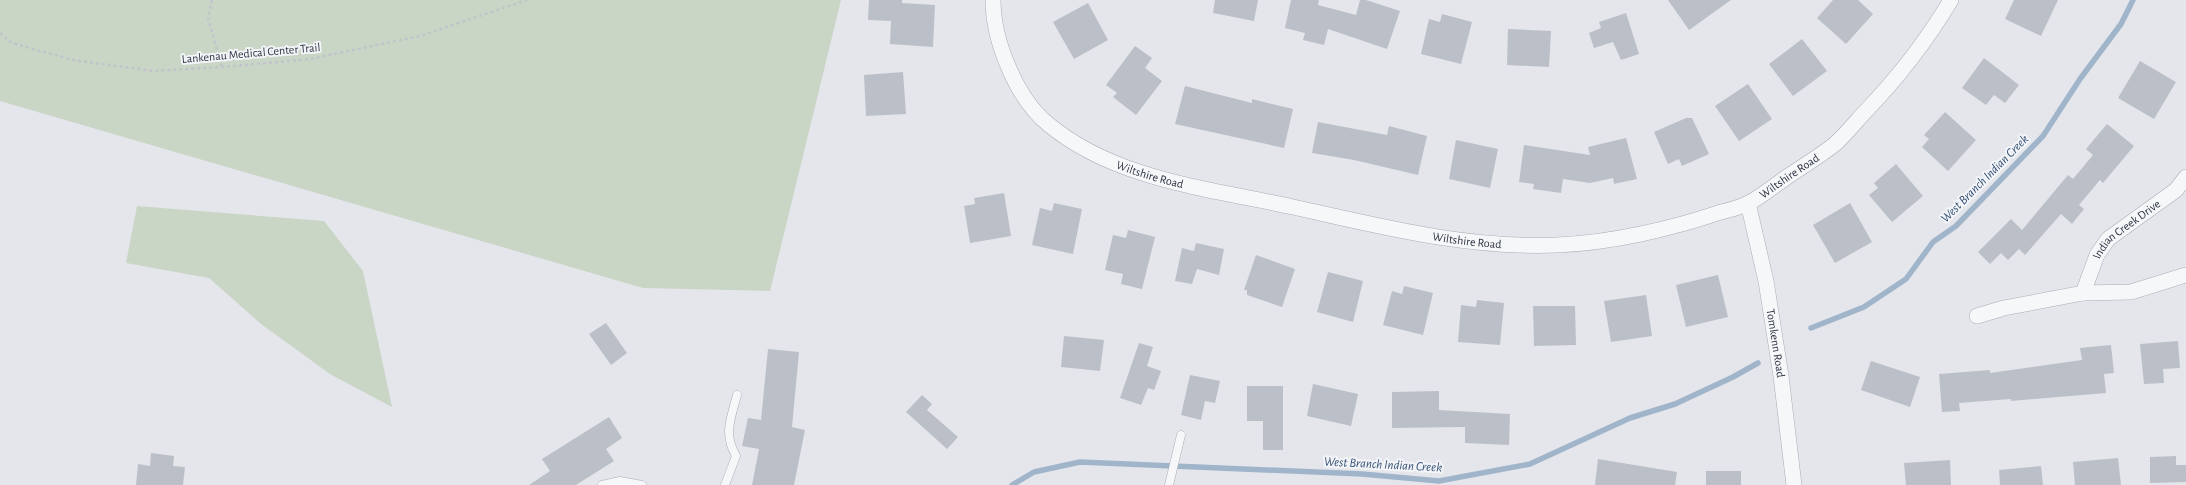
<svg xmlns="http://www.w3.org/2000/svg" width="2186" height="485" viewBox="0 0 2186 485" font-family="'Alegreya Sans',sans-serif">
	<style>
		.green { fill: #c9d5c5 }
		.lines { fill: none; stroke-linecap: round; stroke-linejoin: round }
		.stream { stroke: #a0b4ca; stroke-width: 5.5 }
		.building { fill: #bbc0c8 }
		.lane-casing { stroke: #a9adb5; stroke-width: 9 }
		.street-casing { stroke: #a9adb5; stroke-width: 16 }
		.path { stroke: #c1c4ca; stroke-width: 2.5; stroke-dasharray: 3 3; stroke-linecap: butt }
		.lane { stroke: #f6f7f9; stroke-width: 8 }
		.street { stroke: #f6f7f9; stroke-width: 15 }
		.labels { text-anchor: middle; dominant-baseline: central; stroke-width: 4; stroke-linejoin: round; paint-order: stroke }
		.street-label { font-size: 12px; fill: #2c3443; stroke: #f3f5f8 }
		.water-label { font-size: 13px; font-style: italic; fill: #365276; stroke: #f3f5f8 }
	</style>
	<rect width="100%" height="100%" fill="#e4e6eb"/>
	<g class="green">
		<path d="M0,0H841L770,291L643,288L0,101Z"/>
		<path d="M137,206L324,221L363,271L392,407L330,374L261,324L209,278L126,263Z"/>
	</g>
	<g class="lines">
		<g class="stream">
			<path d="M1811,328L1864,307L1906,279L1933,242L1956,226L2043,136L2080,79L2121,24L2133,0"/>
			<path d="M1012,485L1034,472L1080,462L1362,474L1439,481L1530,464L1630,418L1675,404L1733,377L1758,363"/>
		</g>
	</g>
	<g class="building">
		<path d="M869,0H902V3L935,5L933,47L890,44L891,21L868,20Z"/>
		<path d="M1215,0H1258L1254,21L1213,13Z"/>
		<path d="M1291,0H1319L1318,5L1356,15L1360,0H1366L1400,11L1387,49L1328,29L1324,45L1303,40L1305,33L1285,28Z"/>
		<path d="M1668,0H1731L1689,30Z"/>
		<path d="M1833,0H1858L1873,14L1846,44L1817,18Z"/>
		<path d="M2014,0H2058L2041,36L2005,19Z"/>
		<path d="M1088,3L1108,40L1074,59L1053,22Z"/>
		<path d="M1626,13L1639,54L1621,60L1613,42L1594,48L1589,33L1601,28L1599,22Z"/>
		<path d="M1442,14L1472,22L1461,64L1421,54L1429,19L1440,22Z"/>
		<path d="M1508,29L1551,31L1549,67L1507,65Z"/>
		<path d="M1802,39L1827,71L1793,96L1769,64Z"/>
		<path d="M1135,46L1152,58L1145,68L1162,81L1136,115L1113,97L1117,93L1106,85Z"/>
		<path d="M1984,58L2019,85L2005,103L1994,95L1986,105L1962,88Z"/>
		<path d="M2140,61L2176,82L2154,119L2118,98Z"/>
		<path d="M903,72L906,114L866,116L864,75Z"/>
		<path d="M1748,84L1772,119L1739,141L1715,106Z"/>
		<path d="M1185,86L1252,103V99L1293,109L1284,148L1175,124Z"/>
		<path d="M1945,112L1976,140L1948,171L1922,147L1929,139L1924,135Z"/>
		<path d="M1686,118H1692L1709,154L1682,166L1679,159L1668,164L1654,132Z"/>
		<path d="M1318,122L1387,135L1389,126L1427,136L1418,175L1354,160L1312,153Z"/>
		<path d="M2107,124L2134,146L2103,183L2100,180L2079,205L2084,209L2072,224L2061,214L2025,255L2019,249L2008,260L2001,253L1990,264L1978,252L2011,219L2022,230L2068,175L2073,179L2093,155L2086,149Z"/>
		<path d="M1626,138L1637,179L1614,184L1613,178L1590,183L1563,179L1561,193L1533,189L1534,184L1519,182L1524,145L1590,155L1588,147Z"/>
		<path d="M1456,140L1498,149L1490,188L1449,179Z"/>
		<path d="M1896,164L1923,196L1892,222L1869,195L1878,188L1874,183Z"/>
		<path d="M1004,193L1011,236L970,243L964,206L975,204L974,198Z"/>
		<path d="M1054,203L1082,209L1073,254L1032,245L1040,208L1052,211Z"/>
		<path d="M1850,203L1872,242L1835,263L1813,225Z"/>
		<path d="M1128,230L1155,237L1142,289L1121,284L1123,274L1105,270L1113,235L1126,238Z"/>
		<path d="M1196,243L1224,249L1219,275L1197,269L1192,284L1175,281L1182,248L1194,251Z"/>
		<path d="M1256,255L1295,269L1282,307L1247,295V290H1244Z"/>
		<path d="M1328,272L1363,281L1353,322L1317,312Z"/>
		<path d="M1718,275L1728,317L1686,327L1676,285Z"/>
		<path d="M1404,286L1433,293L1423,335L1383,325L1392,291L1402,294Z"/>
		<path d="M1646,295L1652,336L1611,342L1604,301Z"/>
		<path d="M1477,300L1504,303L1500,345L1458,342L1461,305L1476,307Z"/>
		<path d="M1533,306H1575L1576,345L1534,346Z"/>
		<path d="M606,323L627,353L611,365L589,334Z"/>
		<path d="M1064,336L1104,340L1100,371L1061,367Z"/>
		<path d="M2178,341L2180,368L2163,369L2164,383L2144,384L2140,344Z"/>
		<path d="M1139,343L1153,347L1147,366L1161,371L1154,390L1148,388L1141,405L1120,398Z"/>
		<path d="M2111,345L2114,373L2104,374L2106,393L2011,401V399L1959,403L1960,411L1942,412L1939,374L1990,370V373L2082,360L2080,348Z"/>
		<path d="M768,349L799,352L792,427L805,430L794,485H752L759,449L742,446L748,418L761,420Z"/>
		<path d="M1871,361L1920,377L1910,407L1861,390Z"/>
		<path d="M1190,375L1220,381L1215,403L1205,401L1201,420L1181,415Z"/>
		<path d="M1313,384L1358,394L1351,426L1307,416Z"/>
		<path d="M1247,386H1283V450H1263V421H1247Z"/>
		<path d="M1439,391V410L1510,414L1509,445L1465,443V427L1392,428V392Z"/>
		<path d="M922,395L932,404L927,410L958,437L947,449L906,412Z"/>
		<path d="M609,417L622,438L606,449L614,461L576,485H529L550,471L542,459Z"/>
		<path d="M151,453L174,456L173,466L185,467L183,485H136L138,464L150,466Z"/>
		<path d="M2176,456V465H2186V482L2150,483V457Z"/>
		<path d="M2118,458L2121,485H2075L2073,462Z"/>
		<path d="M1598,459L1677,472L1675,485H1595Z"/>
		<path d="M1950,460L1951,485H1906L1904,463Z"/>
		<path d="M2041,466L2043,485H2000L1999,470Z"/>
		<rect x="1706" y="471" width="35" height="14"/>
	</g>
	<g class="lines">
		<defs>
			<g id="lane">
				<path d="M602,485L620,481L642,485"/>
				<path d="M725,485L736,456C723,433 731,419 737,395"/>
				<path d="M1169,485L1181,435"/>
			</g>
			<g id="street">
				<path id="s1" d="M993,0C993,40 1016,98 1048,124C1115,180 1211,189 1293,207C1379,226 1467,249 1557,245C1610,243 1671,229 1721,212C1730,210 1740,207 1749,203C1762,196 1775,185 1787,177C1803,166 1820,156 1835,144C1845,135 1854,124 1863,114C1897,79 1926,42 1951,0"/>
				<path id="s2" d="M1748,203L1766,281L1781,376L1794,485"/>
				<path id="s3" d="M2083,293L2097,255L2108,239L2176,190L2186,177"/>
				<path d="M1977,316L2004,308L2083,293L2131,292L2186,275"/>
			</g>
		</defs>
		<use href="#lane" class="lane-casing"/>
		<use href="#street" class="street-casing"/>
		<g class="path">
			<path d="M212,0L208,18L222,67"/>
			<path d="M0,33L12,43L73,60L153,71L222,67L310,59L420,36L527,0"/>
		</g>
		<use href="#lane" class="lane"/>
		<use href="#street" class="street"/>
	</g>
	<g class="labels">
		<g class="street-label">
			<text transform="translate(251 53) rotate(-5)">Lankenau Medical Center Trail</text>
			<text stroke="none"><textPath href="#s1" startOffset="254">Wiltshire Road</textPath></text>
			<text stroke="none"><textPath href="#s1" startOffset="914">Wiltshire Road</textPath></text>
			<text stroke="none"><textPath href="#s3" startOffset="80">Indian Creek Drive</textPath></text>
			<text stroke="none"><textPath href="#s1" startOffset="578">Wiltshire Road</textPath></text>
			<text stroke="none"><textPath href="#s2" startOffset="143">Tomkenn Road</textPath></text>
		</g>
		<g class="water-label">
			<text transform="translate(1985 179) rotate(-45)">West Branch Indian Creek</text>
			<text transform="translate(1383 465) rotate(3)">West Branch Indian Creek</text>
		</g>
	</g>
</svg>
